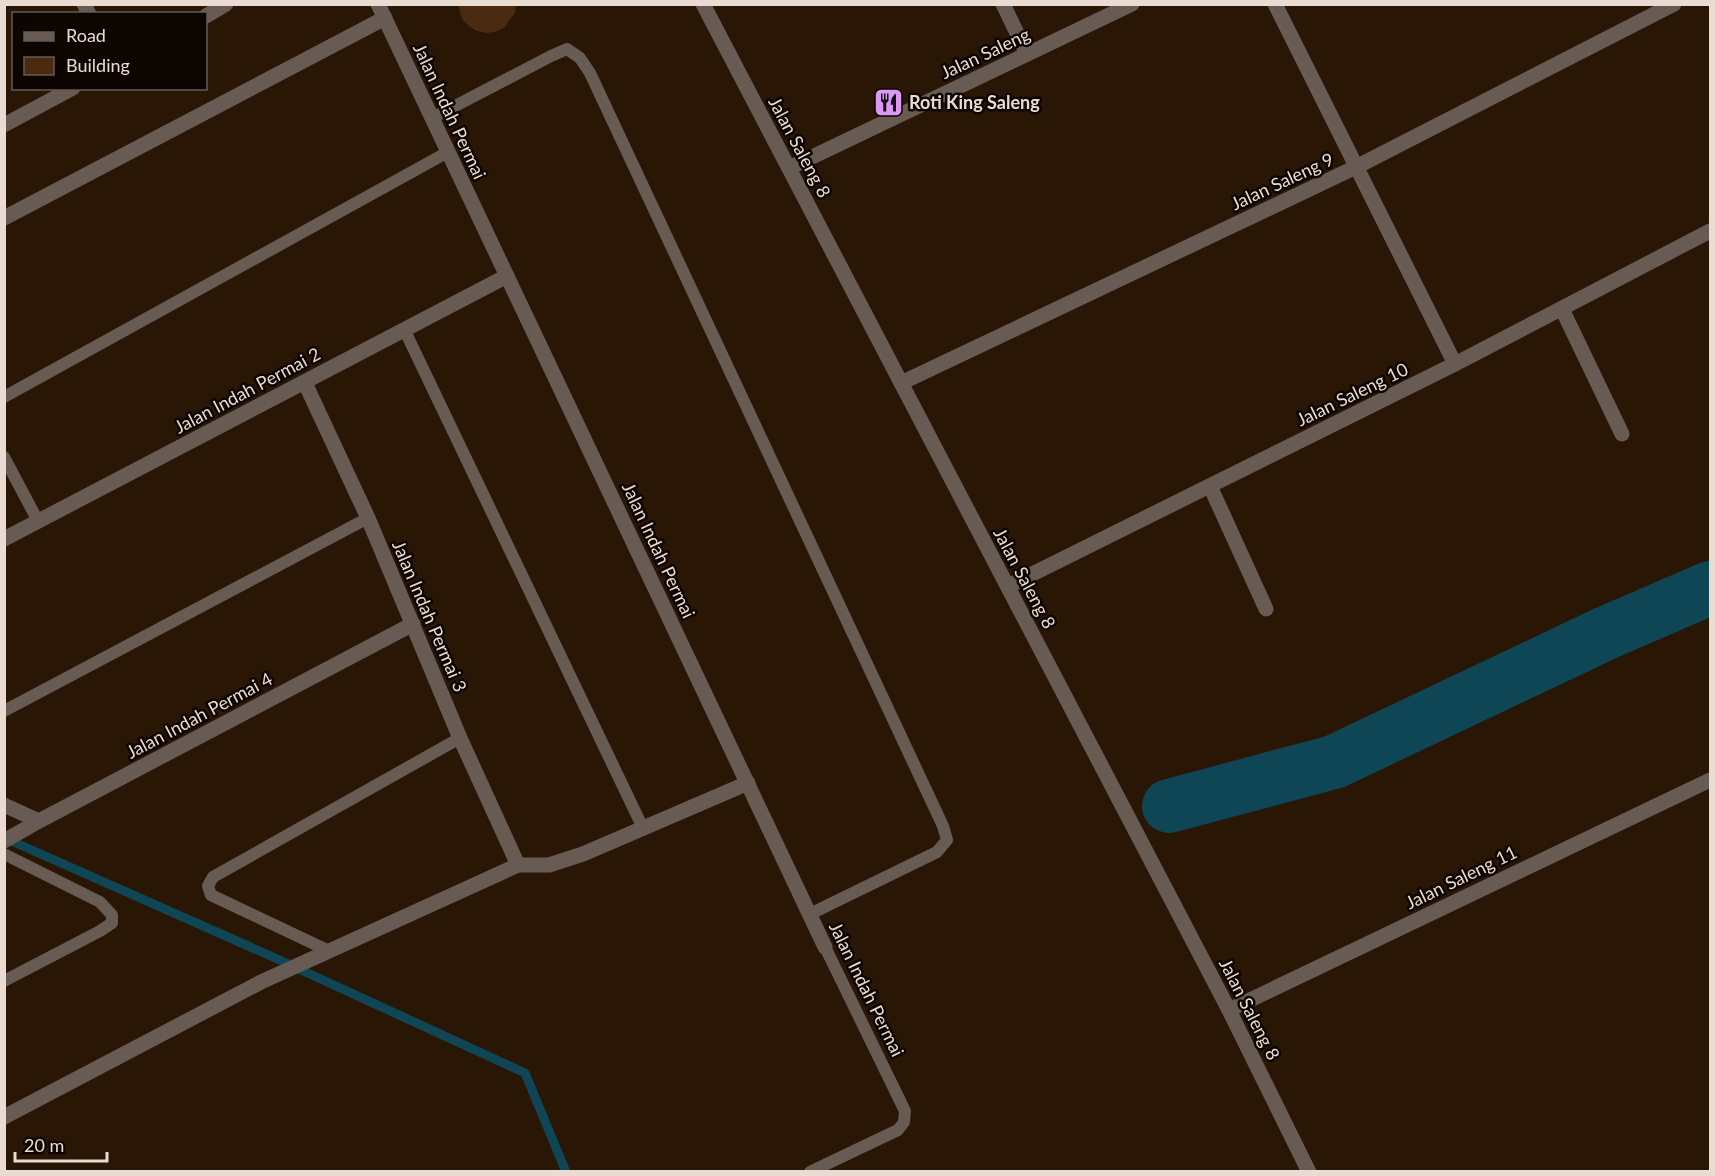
<svg xmlns="http://www.w3.org/2000/svg" width="1715" height="1176" viewBox="0 0 1715 1176" font-family="Lato,sans-serif">
	<style>
		.lines { fill: none; stroke-linecap: round; stroke-linejoin: round }
		.stream { stroke: #0e4655; stroke-width: 9 }
		.river { stroke: #0e4655; stroke-width: 54 }
		.building { fill: #4a2b10 }
		.lane { stroke: #675b54; stroke-width: 12 }
		.street { stroke: #675b54; stroke-width: 15 }
		.labels { text-anchor: middle; dominant-baseline: central; stroke-width: 5; stroke-linejoin: round; paint-order: stroke }
		.street-label { font-size: 18px; fill: #eadcd2; stroke: #0c0501 }
		.poi-label { font-size: 18px; font-weight: bold; fill: #eadcd2; stroke: #0c0501; text-anchor: start }
	</style>
	<rect width="100%" height="100%" fill="#2a1605"/>
	<g class="lines">
		<path class="stream" d="M7,839L273,957L525,1073L566,1172"/>
		<path class="river" d="M1169,806L1334,762L1606,633L1710,588"/>
	</g>
	<path class="building" d="M458,4H516L515,13L504,28L495,32L486,33L477,31L469,26L462,19Z"/>
	<g class="lines">
		<g class="lane">
			<path d="M432,118L551,56L567,49L580,58L590,73L943,826L947,840L937,852L810,914"/>
			<path d="M404,329L643,828"/>
			<path d="M4,397L448,152"/>
			<path d="M4,457L38,521"/>
			<path d="M4,711L368,518"/>
			<path d="M4,854L100,902L112,915V923L100,931L4,981"/>
			<path d="M327,950L211,895L208,886L213,877L460,738"/>
			<path d="M810,1172L898,1130L904,1122L905,1111L825,947"/>
		</g>
		<g class="street">
			<path d="M84,4L89,14"/>
			<path d="M378,4L825,947"/>
			<path d="M703,4L1229,1010L1309,1172"/>
			<path d="M1003,4L1027,54"/>
			<path d="M1275,4L1455,364"/>
			<path d="M206,16L226,4"/>
			<path d="M4,125L73,88"/>
			<path d="M789,168L1132,4"/>
			<path d="M4,218L385,18"/>
			<path d="M1562,309L1622,434"/>
			<path d="M305,383L368,518L460,738L518,865"/>
			<path d="M901,383L1356,167L1674,4"/>
			<path d="M1210,486L1266,609"/>
			<path d="M4,539L507,276"/>
			<path d="M1008,586L1455,364L1710,231"/>
			<path d="M4,805L39,821"/>
			<path d="M4,841L39,821L413,624"/>
			<path d="M1229,1010L1710,780"/>
			<path d="M4,1117L261,982L518,865H549L583,854L748,783"/>
		</g>
	</g>
	<defs>
		<symbol id="restaurant-square" viewBox="-11 -11 22 22"><rect x="-9" y="-9" width="18" height="18" rx="4" fill="#db99f5" stroke="#0c0501"/><path d="M-5-6h1v4h1v-4h1v4h1v-4h1v5L-1.5 .5V6h-2V.5L-5-1ZM5-6V6H3V1.5H1.5Q1.5-4 5-6Z" fill="#111"/></symbol>
	</defs>
	<g fill-rule="evenodd">
		<use href="#restaurant-square" x="872" y="86" width="33" height="33"/>
	</g>
	<g class="labels">
		<g class="street-label">
			<text transform="translate(985 53) rotate(-25)">Jalan Saleng</text>
			<text transform="translate(450 111) rotate(65)">Jalan Indah Permai</text>
			<text transform="translate(800 147) rotate(62)">Jalan Saleng 8</text>
			<text transform="translate(1282 181) rotate(-25)">Jalan Saleng 9</text>
			<text transform="translate(247 390) rotate(-28)">Jalan Indah Permai 2</text>
			<text transform="translate(1352 394) rotate(-26)">Jalan Saleng 10</text>
			<text transform="translate(659 550) rotate(65)">Jalan Indah Permai</text>
			<text transform="translate(1025 578) rotate(62)">Jalan Saleng 8</text>
			<text transform="translate(430 616) rotate(67)">Jalan Indah Permai 3</text>
			<text transform="translate(199 715) rotate(-28)">Jalan Indah Permai 4</text>
			<text transform="translate(1461 877) rotate(-26)">Jalan Saleng 11</text>
			<text transform="translate(867 989) rotate(64)">Jalan Indah Permai</text>
			<text transform="translate(1250 1009) rotate(63)">Jalan Saleng 8</text>
		</g>
		<g class="poi-label">
			<text x="909" y="102">Roti King Saleng</text>
		</g>
	</g>
	<rect width="1715" height="1176" fill="none" stroke="#eadcd2" stroke-width="12"/>
	<rect x="12" y="12" width="195" height="78" fill="#0c0501" stroke="#655b55" stroke-width="1.5"/>
	<rect x="24" y="32" width="30" height="9" fill="#675b54" stroke="#655b55" stroke-width="1.5"/>
	<text x="66" y="42" font-size="18" fill="#eadcd2">Road</text>
	<rect x="24" y="57" width="30" height="18" fill="#4a2b10" stroke="#655b55" stroke-width="1.5"/>
	<text x="66" y="72" font-size="18" fill="#eadcd2">Building</text>
	<path d="M15 1152v9h92v-9" fill="none" stroke="#eadcd2" stroke-width="3"/>
	<text x="24" y="1152" font-size="18" fill="#eadcd2" stroke="#0c0501" stroke-width="4.5" paint-order="stroke">20 m</text>
</svg>
